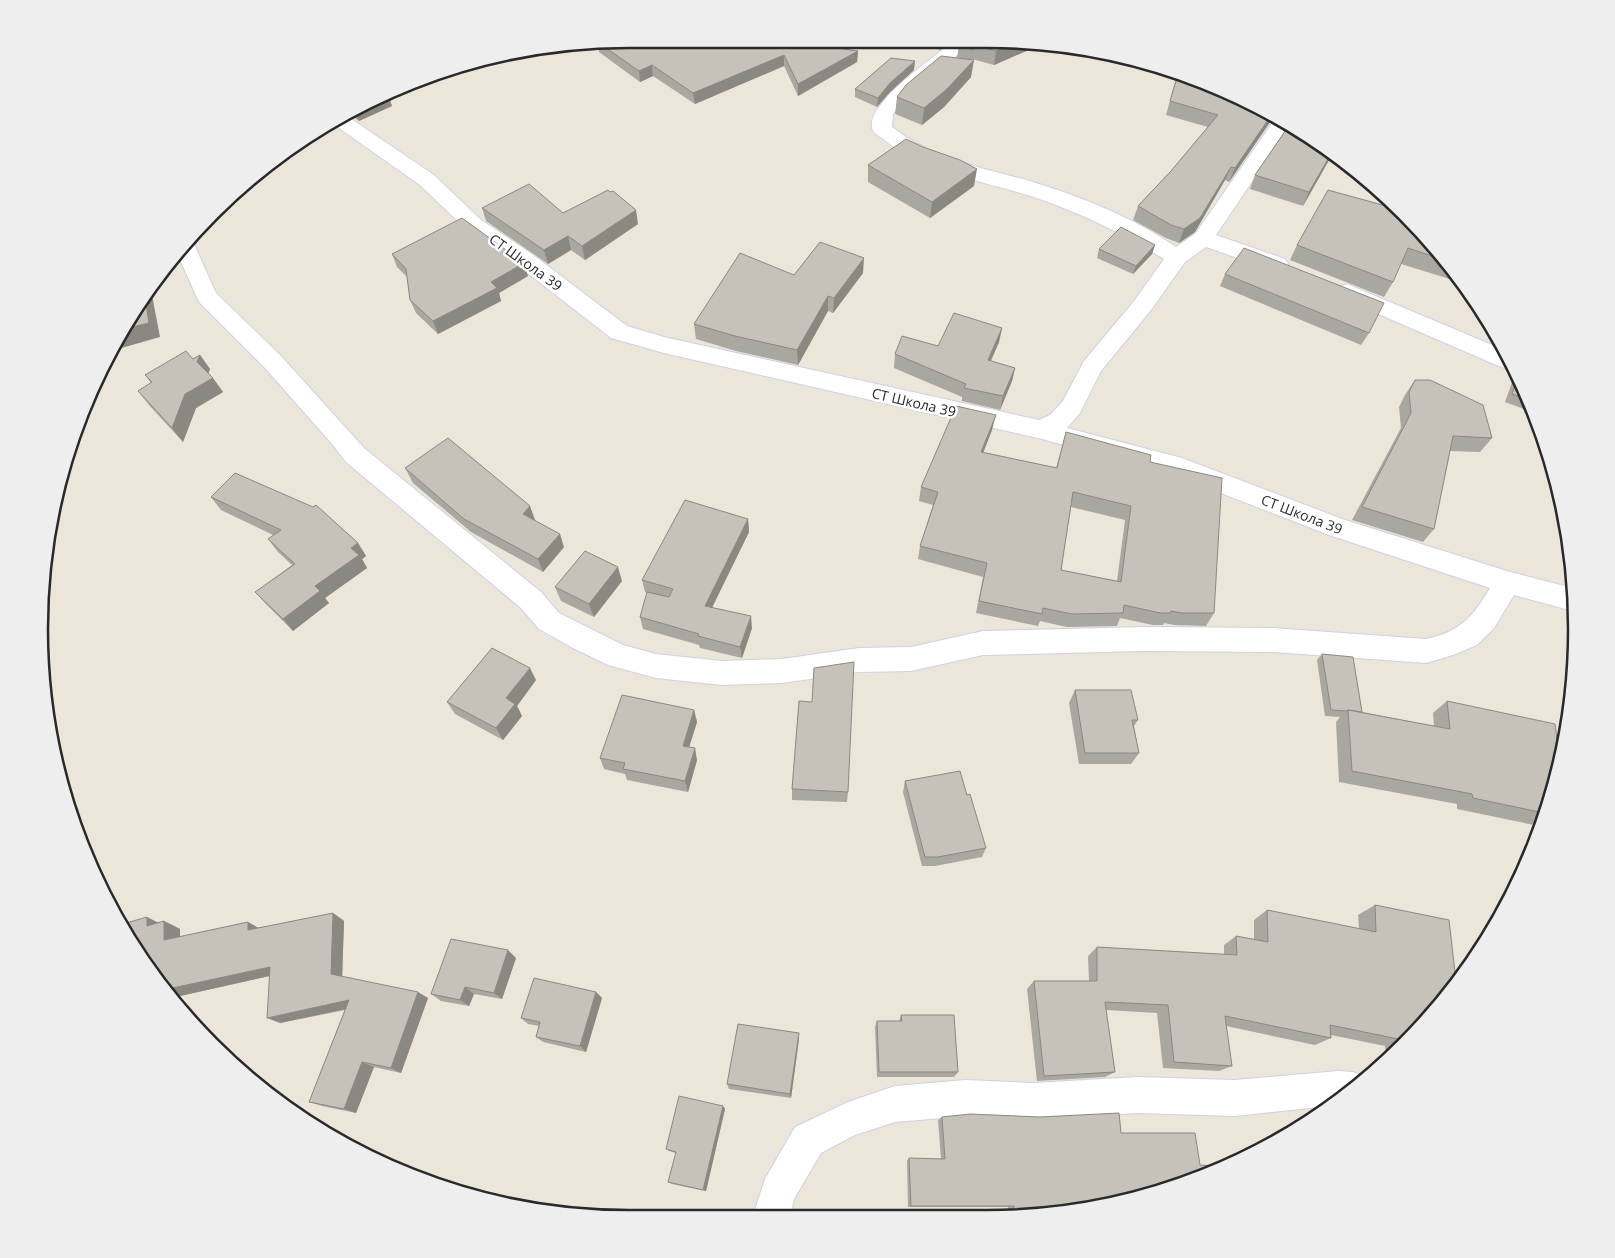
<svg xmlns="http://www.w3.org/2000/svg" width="1615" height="1258" viewBox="0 0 1615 1258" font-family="'Open Sans',sans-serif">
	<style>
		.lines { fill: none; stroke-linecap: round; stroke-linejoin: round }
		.minor-casing { stroke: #cfd1e2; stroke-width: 2 }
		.minor { fill: #fff; fill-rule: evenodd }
		.wall { fill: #aaa7a0; fill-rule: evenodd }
		.shaded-wall { fill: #8b8882 }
		.building { fill: #c6c2ba; stroke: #8b8882; fill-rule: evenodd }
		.labels { text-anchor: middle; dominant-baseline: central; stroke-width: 5; stroke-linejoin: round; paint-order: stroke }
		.street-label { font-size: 14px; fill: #292929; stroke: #fff }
		.rim { fill: none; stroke: #292929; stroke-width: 2.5 }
	</style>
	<rect width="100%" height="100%" fill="#ebe5da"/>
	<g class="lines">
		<defs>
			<g id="minor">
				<path d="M955,40H975L903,101L893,114L892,127C934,160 984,168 1033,182C1082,197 1134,218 1176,247L1196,233L1277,116L1291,124L1216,235L1285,259L1288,264L1285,269L1277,271L1269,269L1206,247L1185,262L1151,310L1101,371L1080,413L1067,428L1182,458L1345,520L1507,571L1572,588L1573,611L1514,595L1494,628L1477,645L1453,655L1426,663L1273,652L1143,651L983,655L911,671L859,672L782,683L722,685L656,678L608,665L573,648L539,629L521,608L346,462L333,445L265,368L199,302L178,255L189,241L193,242L216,293L281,356L364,448L541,592L559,613L623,645L656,654L722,661L782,659L859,648L911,647L983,631L1143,627L1273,628L1426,639C1461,631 1472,618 1490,588L1329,535L1177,476L1042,439L664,353L611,338L516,264L467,230L420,185L329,121L344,114L434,175L481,220L532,254L627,326L664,337L1039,420L1050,415L1063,401L1084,361L1135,300L1164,259C1130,237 1094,220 1056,205C999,182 931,178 883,139C879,136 873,133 872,128C867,102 936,56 955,40Z"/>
				<path d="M1347,284L1504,350L1513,368L1509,369L1501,367L1339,297L1336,292L1339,287Z"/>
				<path d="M1338,1071L1353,1072L1365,1077L1366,1079L1328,1106L1235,1116L1138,1113L1034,1119L966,1116L895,1122L855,1135L821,1153L794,1199L789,1219H752L765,1179L795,1127L848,1102L895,1086L966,1080L1034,1083L1138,1077L1235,1080Z"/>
			</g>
		</defs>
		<use href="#minor" class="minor-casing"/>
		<use href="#minor" class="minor"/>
	</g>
	<g class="wall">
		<path d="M629,39L706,47L858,51L857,62L798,96L784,66L695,104L653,76L640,82L599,52L598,43Z"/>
		<path d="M916,40H953L940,50Z"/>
		<path d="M959,44L1033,48L994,65L972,59L971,77L944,107L922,125L895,114L897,97L957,58Z"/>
		<path d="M914,70L890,92L877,107L855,97V89Z"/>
		<path d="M1178,71L1275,115L1229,182L1225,180L1195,232L1179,243L1166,238L1133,220L1138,206L1171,171L1208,127L1166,115Z"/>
		<path d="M420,82L390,101L392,106L359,121L347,112Z"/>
		<path d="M1290,124L1333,153L1303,206L1250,189L1255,175Z"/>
		<path d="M923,147L974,186L930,218L868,182V165Z"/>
		<path d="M482,208L563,213L638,224L585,260L571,250L548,264L486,221Z"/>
		<path d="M1430,240L1456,276L1453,280L1401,264L1393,282L1384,297L1290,260L1297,245Z"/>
		<path d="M1155,245L1152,254L1133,274L1097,258L1099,249Z"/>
		<path d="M392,254L528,276L499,293L501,301L438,334L416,313L410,300L407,277L397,267Z"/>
		<path d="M863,273L833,313L828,311L798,365L736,351L696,339L694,324L794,275Z"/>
		<path d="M1225,274L1369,333L1361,345L1220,286Z"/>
		<path d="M1002,328L999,342L991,361L1015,368L1012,381L1000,410L962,401V397L894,368L895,354L938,346Z"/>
		<path d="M200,355L210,369L208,373L223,392L196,408L183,442L149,405L138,391L151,383L145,375L193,359Z"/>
		<path d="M1515,374L1532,412L1505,402Z"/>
		<path d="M1415,380L1492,438L1480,452L1450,451L1434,529L1423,542L1352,520L1401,428L1399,407L1405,395Z"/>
		<path d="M992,430L983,452L1056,468L1066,432L1150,462L1214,613L1206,626L1174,625L1164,623L1163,625H1153L1120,618L1117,626L1067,627L1040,621L1038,626L976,613L983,577L918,559L920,546L933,505L919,501L921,487ZM1071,507L1125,520L1117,581L1061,570Z"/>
		<path d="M405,468L535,520L564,547L543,572L471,532L413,483Z"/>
		<path d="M211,497L358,543L366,556L362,559L367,568L325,598L329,603L293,631L266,604L255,592L292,565L278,552L268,539L273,535L221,510Z"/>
		<path d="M748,519L749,532L712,607L752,628L742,658L700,648L699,645L643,629L640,617L647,593L645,592L642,580Z"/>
		<path d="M622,581L594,617L561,601L555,587Z"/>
		<path d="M1322,654L1362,712L1434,726L1433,713L1447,701L1556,781L1539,826L1457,809V804L1339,782L1336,722L1340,717L1325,716L1317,660Z"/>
		<path d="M536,680L517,706L522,716L503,740L455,714L447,702Z"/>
		<path d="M1075,690L1138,720L1134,726L1139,753L1131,764H1079L1069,703Z"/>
		<path d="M694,710L697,722L689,747L697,760L688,792L627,780L625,774L604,769L600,758Z"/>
		<path d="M905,781L967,795L986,848L982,857L935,866H922L903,792Z"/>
		<path d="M792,789L848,792L847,802L792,800Z"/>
		<path d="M1375,905L1454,988L1386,1061L1385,1046L1331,1035V1038L1315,1045L1226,1026L1232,1066L1219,1071L1163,1068L1157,1013L1106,1010L1115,1072L1105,1077L1037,1081L1027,989L1034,981H1089L1088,956L1097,947L1224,955V945L1236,936L1254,939V920L1267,910L1359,929L1358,915Z"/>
		<path d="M333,913L344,921L342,977L428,998L401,1073L374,1067L356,1113L322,1106L309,1102L345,1010L280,1023L269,976L180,996V1005L119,925L158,923L164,921L180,929V937L248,922L258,928Z"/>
		<path d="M516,958L502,999L474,994L469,1006L441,1001L431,994Z"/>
		<path d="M596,992L602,998L586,1052L543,1042L536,1037L539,1026L528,1024L521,1018Z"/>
		<path d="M901,1015L958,1072L954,1077H877L875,1027L877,1021H899Z"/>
		<path d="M799,1033V1039L791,1098L729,1089L727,1084Z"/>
		<path d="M723,1106L725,1109L706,1191L672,1184L668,1182L676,1153L669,1151L666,1149Z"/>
		<path d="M942,1117L1025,1218H1009L1008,1207H908L907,1161L909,1158L941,1159L938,1120Z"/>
	</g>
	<g class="shaded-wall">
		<path d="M941,40H953L940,50Z"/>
		<path d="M1022,40L1034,42L1033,48L994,65L996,51Z"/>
		<path d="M974,45L971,63L974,60L971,77L944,107L922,125L924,108L971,63L973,50Z"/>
		<path d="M858,51L857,62L798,96V84Z"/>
		<path d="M784,55V66L695,104L693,93Z"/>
		<path d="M915,61L914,70L890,92L877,107L878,98L890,83Z"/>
		<path d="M652,65L653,76L640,82L639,71Z"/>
		<path d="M420,82L390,101L392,106L359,121L354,110Z"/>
		<path d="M1272,114L1275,115L1229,182L1235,168Z"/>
		<path d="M1332,152L1333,153L1303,206L1309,192Z"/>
		<path d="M1231,167L1225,180L1195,232L1179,243L1184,229Z"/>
		<path d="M977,169L974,186L930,218L932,202Z"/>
		<path d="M636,210L638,224L585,260L582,246Z"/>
		<path d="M568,236L571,250L548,264L544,250Z"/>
		<path d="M1155,245L1152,254L1133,274L1136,266Z"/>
		<path d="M864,258L863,273L833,313L834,298Z"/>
		<path d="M524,263L528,276L499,293L501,301L438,334L433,321L491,282Z"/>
		<path d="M151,290L160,337L111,351L118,334Z"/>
		<path d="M828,296V311L798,365L797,350Z"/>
		<path d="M1002,328L999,342L985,373L988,360Z"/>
		<path d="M200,355L210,369L207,377L197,362Z"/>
		<path d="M1015,368L1012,381L1000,410L1003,396Z"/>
		<path d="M213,378L223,392L196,408L183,442L172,428L185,394Z"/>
		<path d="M996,415L992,430L978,466L981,452Z"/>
		<path d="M530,506L535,520L528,528L523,514Z"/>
		<path d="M748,519L749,532L707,618L705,606Z"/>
		<path d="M560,534L564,547L543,572L538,559Z"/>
		<path d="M358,543L366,556L362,559L367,568L325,598L329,603L293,631L283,619L351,548Z"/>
		<path d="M618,567L622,581L594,617L589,604Z"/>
		<path d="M751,616L752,628L742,658L740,647Z"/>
		<path d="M530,668L536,680L517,706L522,716L503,740L496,728L506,698Z"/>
		<path d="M694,710L697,722L686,757L683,746Z"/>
		<path d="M695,748L697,760L688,792L685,781Z"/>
		<path d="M333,913L344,921L342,981L331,974Z"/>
		<path d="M147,917L163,925L147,926Z"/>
		<path d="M164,921L180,929V948L164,940Z"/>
		<path d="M248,922L262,930H248Z"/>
		<path d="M508,950L516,958L502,999L494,993Z"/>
		<path d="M270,967L283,973L180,996V1005L168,989Z"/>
		<path d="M465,987L474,994L469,1006L460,1000Z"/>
		<path d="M418,992L428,998L401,1073L391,1068Z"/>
		<path d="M596,992L602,998L586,1052L580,1046Z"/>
		<path d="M349,1000L360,1006L280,1023L267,1018Z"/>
		<path d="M799,1033V1039L791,1098L790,1094Z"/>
		<path d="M362,1062L374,1067L356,1113L344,1109Z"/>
		<path d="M723,1106L725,1109L706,1191L703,1190Z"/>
	</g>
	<g class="building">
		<path d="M629,39H693L706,47L717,39H768L858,51L798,84L784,55L693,93L652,65L639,71L599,43Z"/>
		<path d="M964,40H1022L996,51L974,45L973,50L959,44Z"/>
		<path d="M941,56L974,60L946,90L924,108L897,97L906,85Z"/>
		<path d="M891,58L915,61L890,83L878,98L855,89Z"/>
		<path d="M1179,71L1272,114L1235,168L1231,167L1200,218L1184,229L1171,225L1138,206L1171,171L1218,115L1170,101Z"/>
		<path d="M1290,124L1332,152L1309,192L1255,175Z"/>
		<path d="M906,139L923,147L960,160L977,169L932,202L868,165Z"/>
		<path d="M529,184L563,213L608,190L610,192L613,191L636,210L582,246L568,236L544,250L482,208Z"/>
		<path d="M1328,190L1397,209L1430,240L1444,260L1408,248L1393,282L1297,245Z"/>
		<path d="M462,218L524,263L491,282L497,288L433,321L410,300L406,269L392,254Z"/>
		<path d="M1121,227L1155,245L1136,266L1099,249Z"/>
		<path d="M820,242L864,258L834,298L828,296L797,350L735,336L694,324L740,253L794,275Z"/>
		<path d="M1244,248L1384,303L1369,333L1225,274Z"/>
		<path d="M145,298L149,323L120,330Z"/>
		<path d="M954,313L1002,328L988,360L1015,368L1003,396L964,388L966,384L895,354L902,336L938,346Z"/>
		<path d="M186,351L193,359L200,355L197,362L213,378L185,394L172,428L138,391L152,382L145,375Z"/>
		<path d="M1517,379L1527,399L1512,394Z"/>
		<path d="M1415,380H1430L1483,405L1492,438L1453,436L1434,529L1362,507L1411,413L1409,392Z"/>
		<path d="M956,406L996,415L981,452L1057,468L1066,432L1151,455L1150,462L1222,478L1214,613H1181L1171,611V613H1160L1124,605L1123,613L1072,614L1043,608L1042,614L979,601L987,563L920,546L938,492L921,487ZM1073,492L1131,506L1121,582L1061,570Z"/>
		<path d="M448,438L530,506L523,514L560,534L538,559L464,519L405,468Z"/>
		<path d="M235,473L313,507L316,505L358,543L351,548L359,555L315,586L320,591L283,619L255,592L295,564L268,539L281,530L211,497Z"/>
		<path d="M685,500L748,519L705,606L751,616L740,647L698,636L699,634L640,617L647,592L669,597L673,589L642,580Z"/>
		<path d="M585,551L618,567L589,604L555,587Z"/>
		<path d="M492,648L530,668L506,698L515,704L496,728L447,702Z"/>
		<path d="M1322,654L1353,657L1362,712L1348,710L1347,711L1331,710Z"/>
		<path d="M854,662L848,792L792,789L799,701L812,702L814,668Z"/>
		<path d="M1075,690H1131L1138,720H1132L1139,753H1085Z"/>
		<path d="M622,695L694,710L683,746L695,748L685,781L623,769L625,763L600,758Z"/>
		<path d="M1447,701L1555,724L1560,761L1556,781L1544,813L1473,798L1472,794L1352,771L1348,710L1450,729Z"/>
		<path d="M960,771L967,795L970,794L986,848L938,857H925L905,781Z"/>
		<path d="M1375,905L1449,920L1456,981H1459L1454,988L1404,1043L1403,1040L1330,1025L1331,1038L1225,1016L1232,1066L1174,1062L1168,1005L1105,1002L1115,1072L1044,1076L1034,981H1097V947L1237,955L1236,936L1268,942L1267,910L1376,932Z"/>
		<path d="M333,913L331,974L418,992L391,1068L362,1062L344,1109L309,1102L349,1000L267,1018L270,967L168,989L119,925L147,917V926L164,921V940L248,922V930Z"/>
		<path d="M451,939L508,950L494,993L465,987L460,1000L431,994Z"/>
		<path d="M534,978L596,992L580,1046L536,1037L540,1022L521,1018Z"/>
		<path d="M901,1015H954L958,1072H879L877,1021H902Z"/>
		<path d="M738,1024L799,1033L790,1094L727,1084Z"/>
		<path d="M679,1096L723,1106L703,1190L668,1182L676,1152L666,1149Z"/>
		<path d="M1119,1113L1121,1133H1195L1200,1165L1217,1166L1218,1169L1175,1188L1025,1218H1015L1014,1206H911L909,1158L945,1159L942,1117L970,1114L1040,1117Z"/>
	</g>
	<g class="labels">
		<g class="street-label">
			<text transform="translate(526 262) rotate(36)">СТ Школа 39</text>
			<text transform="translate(914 402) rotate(13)">СТ Школа 39</text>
			<text transform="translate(1302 514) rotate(21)">СТ Школа 39</text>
		</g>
	</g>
	<path d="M0 0H1615V1258H0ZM629 48H987A581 581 0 0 1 1568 629V629A581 581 0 0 1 987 1210H629A581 581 0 0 1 48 629V629A581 581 0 0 1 629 48Z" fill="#eee" fill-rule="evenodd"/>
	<path class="rim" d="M629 48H987A581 581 0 0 1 1568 629V629A581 581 0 0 1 987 1210H629A581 581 0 0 1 48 629V629A581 581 0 0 1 629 48Z"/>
</svg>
